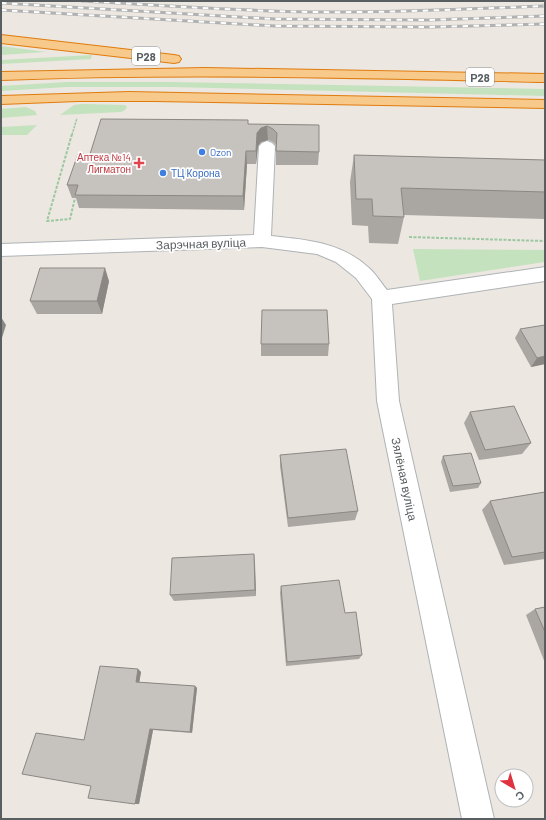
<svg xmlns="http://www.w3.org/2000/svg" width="546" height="820" viewBox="0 0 546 820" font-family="Barlow,sans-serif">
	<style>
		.green { fill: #c4e2be }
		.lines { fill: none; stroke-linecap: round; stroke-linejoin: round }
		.minor-casing { stroke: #aeb3b6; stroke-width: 2 }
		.highway-casing { stroke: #e17b0c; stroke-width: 2 }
		.path-far1 { stroke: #9bc8a0; stroke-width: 1.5; stroke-dasharray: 2.5 1; stroke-linecap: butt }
		.path { stroke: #9bc8a0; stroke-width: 2; stroke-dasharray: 3 1.5; stroke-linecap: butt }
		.minor { fill: #fff; fill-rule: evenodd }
		.highway { fill: #f7ca8c; fill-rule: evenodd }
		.rail-casing { stroke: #b0b1b1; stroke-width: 3 }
		.rail { stroke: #fff; stroke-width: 2; stroke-dasharray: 5.5; stroke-linecap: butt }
		.wall { fill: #aaa7a3 }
		.shaded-wall { fill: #8b8884 }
		.building { fill: #c6c2bd; stroke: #8b8884 }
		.shop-dot { fill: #3f7fe0; stroke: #fff; stroke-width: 1.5 }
		.health-dot { fill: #e0444e; stroke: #fff; stroke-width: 1.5 }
		.labels { text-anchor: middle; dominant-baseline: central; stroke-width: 3.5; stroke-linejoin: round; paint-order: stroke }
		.far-shop-label { font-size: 10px; fill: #366cbe; stroke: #fff; text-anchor: start }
		.far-health-label { font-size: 10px; fill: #be3a42; stroke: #fff; text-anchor: end }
		.shield { fill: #fff; stroke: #8b8e90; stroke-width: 1 }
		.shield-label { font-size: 11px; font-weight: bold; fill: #595e61 }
		.street-label { font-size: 12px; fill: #595e61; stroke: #fff }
	</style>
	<rect width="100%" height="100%" fill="#ece7e1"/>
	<g class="green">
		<path d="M1,46L46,52L1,55Z"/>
		<path d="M92,55L91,59L1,64V60Z"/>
		<path d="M67,82H169L545,89V96L172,87H67L1,91V86Z"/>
		<path d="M82,104L125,105L127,107L125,110L121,112L60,115L74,105Z"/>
		<path d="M26,107L35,111L37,115L1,118V109Z"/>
		<path d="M37,125L27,135H1V127Z"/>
		<path d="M413,249L545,250V262L420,281Z"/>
	</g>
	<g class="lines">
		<defs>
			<path id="minor" d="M267,141L272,143L275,146L271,236C307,240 341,242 369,268C376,274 381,283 387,290L545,267V281L392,304L399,401L494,819H462L377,401L372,299L356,278L336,262L317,254L262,247L1,256V244L254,235L259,146L262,143Z"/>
			<g id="highway">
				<path d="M1,35L174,55L179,56L181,59L179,62L174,63L1,43Z"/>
				<path d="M205,68L545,74V82C364,78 182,73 1,80V72Z"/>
				<path d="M129,92L545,100V108L155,101H78L1,104V96Z"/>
			</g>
		</defs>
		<use href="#minor" class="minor-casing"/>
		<use href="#highway" class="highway-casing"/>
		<path class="path-far1" d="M72,135L77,118"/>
		<g class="path">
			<path d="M72,134L47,221L70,219L75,198"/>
			<path d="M409,237L545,241"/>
		</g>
		<use href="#minor" class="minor"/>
		<use href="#highway" class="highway"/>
		<defs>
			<g id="rail">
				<path d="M82,1C159,5 235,11 312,12C390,13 467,9 545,6"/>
				<path d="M1,3L275,19L429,20L545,16"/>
				<path d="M1,10L275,26L430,27L545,24"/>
			</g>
		</defs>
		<use href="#rail" class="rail-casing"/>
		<use href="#rail" class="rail"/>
	</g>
	<g class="wall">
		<path d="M248,120V124L319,125V152L318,165H276V145L273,142L268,140L261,142L258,146L256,164H247L244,210L79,208L76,198H72L67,185L90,154Z"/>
		<path d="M354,155L545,160V219L404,215V217L398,244L369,243L368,226L352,225L350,182Z"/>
		<path d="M109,281L102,314H37L30,301Z"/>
		<path d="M520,329L545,364L531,367L515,338Z"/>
		<path d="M261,344H329L328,356H261Z"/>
		<path d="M470,412L531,443L522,454L479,460L464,423Z"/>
		<path d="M280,455L358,511L355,520L288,527L280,466Z"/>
		<path d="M443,456L481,483L478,488L450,492L441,462Z"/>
		<path d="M545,492V559L504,565L482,510L490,501Z"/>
		<path d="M254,554L256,596L174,601L170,595Z"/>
		<path d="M281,586L345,613L362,655L359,659L286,666L280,593Z"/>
		<path d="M545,607V663L526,615L535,609Z"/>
		<path d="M138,669L141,672L139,682L195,686L197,688L192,733L153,730L139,804L91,786L84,740Z"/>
	</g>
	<g class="shaded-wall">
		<path d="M267,126L268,140L261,142L258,146L256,164V151L257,133L261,128Z"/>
		<path d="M246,151L247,164L244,210L243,196Z"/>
		<path d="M105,268L109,281L102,314L97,301Z"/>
		<path d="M1,317L6,325L1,341Z"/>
		<path d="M545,356V364L531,367L537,358Z"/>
		<path d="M254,554L255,562L256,596L255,590Z"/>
		<path d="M138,669L141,672L139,684L136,682Z"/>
		<path d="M195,686L197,688L192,733L190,732Z"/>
		<path d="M150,729L153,730L139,804H135Z"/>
	</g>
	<g class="building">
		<path d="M101,119L248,120V124L319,125V152L276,151L277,133L273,129L267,126L261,128L257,133L256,151H246L243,196L75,195L78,185H67L78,154H90Z"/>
		<path d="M354,155L545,160V192L401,188L404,217L373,216L372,199H356Z"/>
		<path d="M40,268H105L97,301H30Z"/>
		<path d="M262,310H327L329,344H261Z"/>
		<path d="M545,325V356L537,358L520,329Z"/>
		<path d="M514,406L531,443L485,450L470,412Z"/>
		<path d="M346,449L358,511L288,518L280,455Z"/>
		<path d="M471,453L481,483L453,486L443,456Z"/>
		<path d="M545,492V552L512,557L490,501Z"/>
		<path d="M254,554L255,590L170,595L172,558Z"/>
		<path d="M339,580L345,613L356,612L362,655L287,662L281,586Z"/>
		<path d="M545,607V632L535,609Z"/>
		<path d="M100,666L138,669L136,682L195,686L190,732L150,729L135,804L88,798L91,786L22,774L36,733L84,740Z"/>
	</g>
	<g class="shop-dot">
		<circle cx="202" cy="152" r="4"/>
		<circle cx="163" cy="173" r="4"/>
	</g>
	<path class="health-dot" d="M137 157h4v4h4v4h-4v4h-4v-4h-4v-4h4z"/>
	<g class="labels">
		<g class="far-shop-label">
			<text x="210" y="152">Ozon</text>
			<text x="171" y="173">ТЦ Корона</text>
		</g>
		<g class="far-health-label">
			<text x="131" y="157">Аптека №14<tspan x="131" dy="12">Лигматон</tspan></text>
		</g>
		<g class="shield">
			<rect x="132" y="47" width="28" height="18" rx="3"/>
			<rect x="466" y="68" width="28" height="18" rx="3"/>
		</g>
		<g class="shield-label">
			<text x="146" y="56">Р28</text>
			<text x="480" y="77">Р28</text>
		</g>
		<g class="street-label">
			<text transform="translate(201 243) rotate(-2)">Зарэчная вуліца</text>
			<text transform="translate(405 479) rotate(78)">Зялёная вуліца</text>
		</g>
	</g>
	<rect width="546" height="820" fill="none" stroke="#595e61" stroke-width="4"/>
	<g transform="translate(514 788) rotate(142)"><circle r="19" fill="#ffffff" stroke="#bdbfc0"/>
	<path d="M0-3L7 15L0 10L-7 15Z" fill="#df3342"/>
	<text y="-6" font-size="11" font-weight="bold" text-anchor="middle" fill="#595e61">С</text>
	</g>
</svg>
